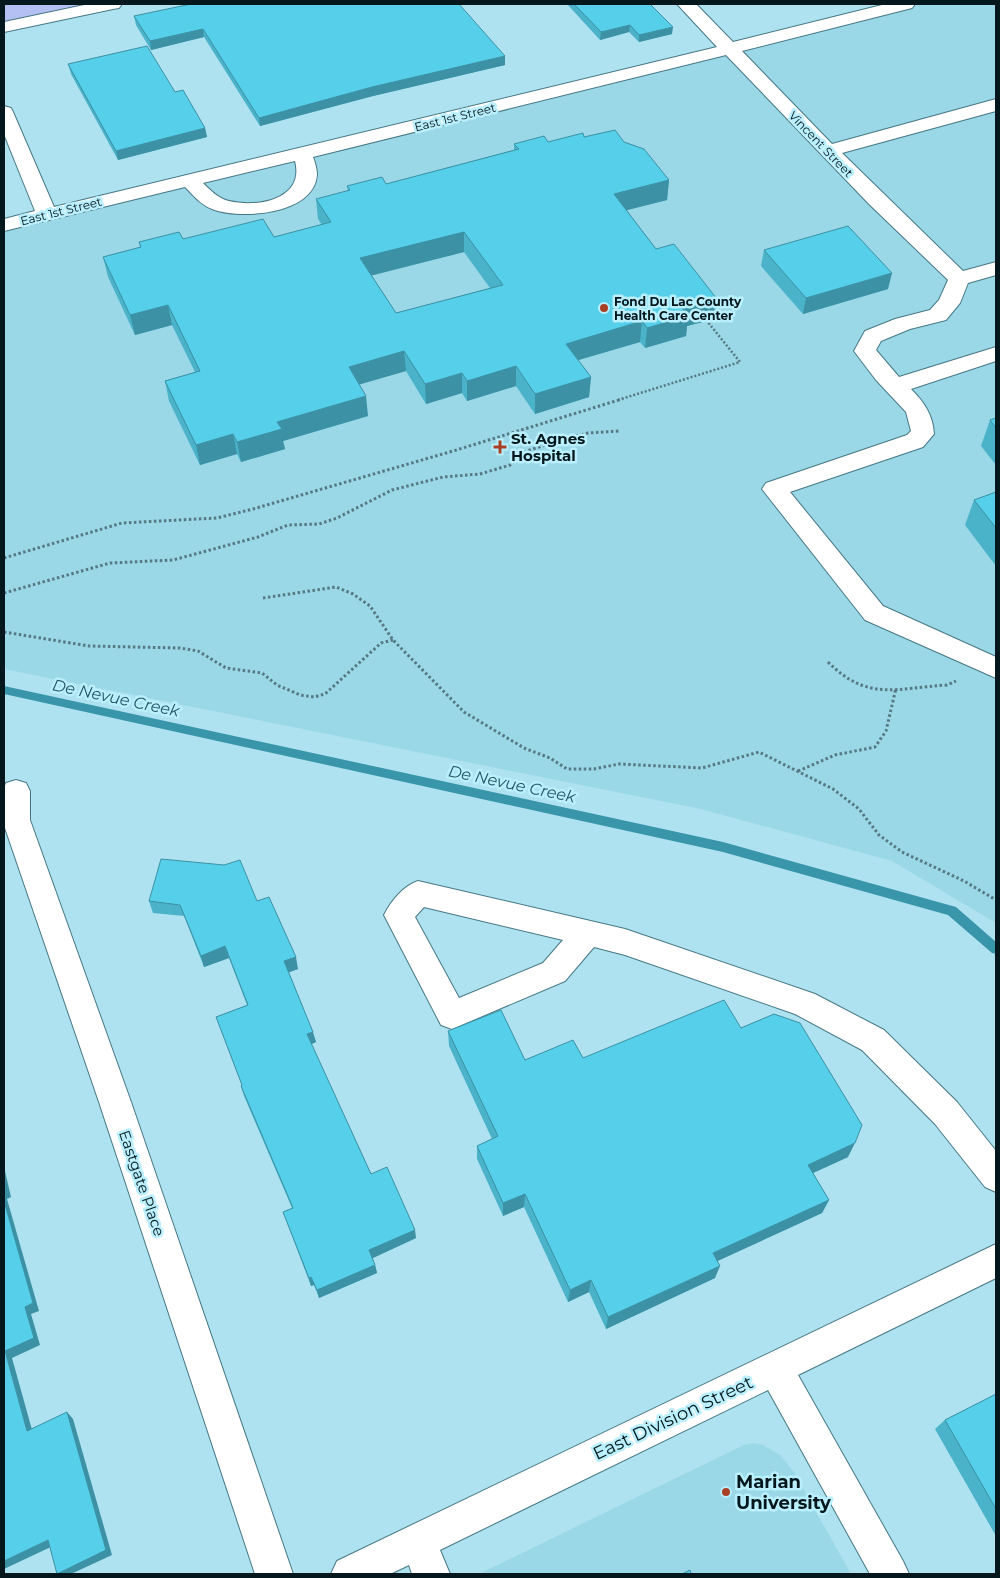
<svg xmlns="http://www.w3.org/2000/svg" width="1000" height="1578" viewBox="0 0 1000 1578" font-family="Montserrat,sans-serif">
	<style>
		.built { fill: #9ad7e7 }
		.green { fill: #b4bff3 }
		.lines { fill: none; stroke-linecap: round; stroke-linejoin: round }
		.stream { fill: #3995aa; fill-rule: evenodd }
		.minor-casing { stroke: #467884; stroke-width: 2 }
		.path-far1 { stroke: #567983; stroke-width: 2.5; stroke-dasharray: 2 2; stroke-linecap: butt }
		.path { stroke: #567983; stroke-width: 3; stroke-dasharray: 2.5 2.5; stroke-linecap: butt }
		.minor { fill: #fff; fill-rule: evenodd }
		.wall { fill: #4ab2c9; fill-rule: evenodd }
		.shaded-wall { fill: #3c91a4 }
		.building { fill: #56cfea; stroke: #3c91a4; fill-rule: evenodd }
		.poi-dot { fill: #a94025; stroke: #baeffd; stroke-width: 2 }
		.labels { text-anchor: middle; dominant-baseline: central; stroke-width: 5; stroke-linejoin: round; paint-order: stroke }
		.far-street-label { font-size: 12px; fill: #03171c; stroke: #baeffd }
		.far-poi-label { font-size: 12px; font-weight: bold; fill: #03171c; stroke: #baeffd; text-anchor: start }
		.poi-label { font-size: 15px; font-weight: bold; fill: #03171c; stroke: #baeffd; text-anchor: start }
		.street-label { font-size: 15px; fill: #03171c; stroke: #baeffd }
		.water-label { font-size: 16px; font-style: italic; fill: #225561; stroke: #baeffd }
		.near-street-label { font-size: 18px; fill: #03171c; stroke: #baeffd }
		.near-poi-label { font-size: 18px; font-weight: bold; fill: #03171c; stroke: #baeffd; text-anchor: start }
	</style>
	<rect width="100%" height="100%" fill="#aee2f0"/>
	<g class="built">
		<path d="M906,4H996V923L892,861L701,809L4,669V225Z"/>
		<path d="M754,1443L763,1445L780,1455L793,1471L851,1574H479L744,1445Z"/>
	</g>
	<path class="green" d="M4,4H113L4,27Z"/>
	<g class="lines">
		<path class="stream" d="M4,686L723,842L956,907L996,942V954L992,953L948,915L723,852L4,694Z"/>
		<defs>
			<g id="minor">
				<path d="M89,4H122L119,8L113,9L4,32V22Z"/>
				<path d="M677,4H696L733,42L886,4H915L912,8L742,51L832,144L996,99V111L842,153L963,271L996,262V275L968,283L960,303L946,320L910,329L881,341L876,350L899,377L996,347V361L911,389C924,402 933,415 934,434L923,447L790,492L883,606L996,657V678L865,620L762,489L766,483L907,435L911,431L906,412L876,380L854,351L865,331L895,319L930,310L939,300L948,280L869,204L726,55L313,157C315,162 317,169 317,175C314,215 240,220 212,209C201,205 193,195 185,187L4,231V219L35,211L4,134V106L11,108L13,112L54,207L717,47ZM295,161C305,199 258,208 229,201C219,199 210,190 203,183Z"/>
				<path d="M16,780L26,783L30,791V820L131,1102L293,1574H255L99,1102L4,825V788L6,783Z"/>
				<path d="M418,881L625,929L815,994L884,1030L957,1102L996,1151V1192L985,1187L935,1124L862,1050L795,1014L625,955L594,947L565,981L452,1029L441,1025L384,915C391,901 403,886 418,881ZM424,907L563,940L543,963L459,998L415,917Z"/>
				<path d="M996,1244V1278L798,1375L903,1561L909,1574H870L768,1390L440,1550L450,1574H412L409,1565L390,1574H331L337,1561Z"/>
			</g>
		</defs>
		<use href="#minor" class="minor-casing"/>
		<path class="path-far1" d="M618,400L740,362L707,321"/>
		<g class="path">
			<path d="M4,558L122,523L217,518L253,509L453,451L622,399"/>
			<path d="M4,593L110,563L173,560L258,537L288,525L319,524L337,518L392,490L443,477L480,474L510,465L527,451L560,440L588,433L619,431"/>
			<path d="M263,598L336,587L353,594L370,606L393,640L464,712L524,748L550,758L567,769H594L619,764L702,768L759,752L833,789L859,809L879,835L902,852L964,881L996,900"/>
			<path d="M4,632L89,646L180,648L198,651L226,668L262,673L277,685L300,695L314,697L325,694L381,643L393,640"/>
			<path d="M828,662C868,702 896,688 947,685L956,681"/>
			<path d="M798,771L835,755L875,747L886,731L896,688"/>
		</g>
		<use href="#minor" class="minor"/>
	</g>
	<g class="wall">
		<path d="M567,4H650L672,34L639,42L629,32L600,40Z"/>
		<path d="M134,16L505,56V65L373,96L260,126L204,37L151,50L136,25Z"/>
		<path d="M68,64L175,92L205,128L207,137L118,160L71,74Z"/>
		<path d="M584,137L624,142L669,180L667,200L626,210L656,249L714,319L687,326L686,336L645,348L640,342L578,360L591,377L589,397L535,414L516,386L467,401L462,393L426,404L406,371L359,384L368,416L283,441L285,449L241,462L237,454L200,465L169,401L165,381L195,372L172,325L135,335L108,277L103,257L140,247L139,242L183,239L274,237L322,225L318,219L316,199L348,191L347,186L386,184L514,150V144L548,142ZM464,252L490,288L396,313L371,275Z"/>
		<path d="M764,250L888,289L803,314L761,266Z"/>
		<path d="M996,418V465L981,446L990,420Z"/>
		<path d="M996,492V566L965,525L974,500Z"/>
		<path d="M149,901H257L298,969L289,972L316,1042L311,1044L371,1174L416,1238L372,1258L375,1265L377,1273L319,1298L314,1285L311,1286L283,1212L292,1208L244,1096L241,1086L242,1085L216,1017L247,1005L229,958L204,967L184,916L153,913Z"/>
		<path d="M741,1028L848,1157L813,1173L829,1200L822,1213L717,1261L715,1278L606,1329L589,1292L568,1302L524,1207L503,1216L477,1159V1146L492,1139L449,1046L448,1031L525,1060L583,1058Z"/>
		<path d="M996,1394V1536L935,1429L945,1420Z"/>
	</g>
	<g class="shaded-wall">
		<path d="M630,25L629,32L600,40L601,32Z"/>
		<path d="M673,27L672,34L639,42V35Z"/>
		<path d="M203,29L204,37L151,50L150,41Z"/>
		<path d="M505,56V65L373,96L260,126L259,118L372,87Z"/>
		<path d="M205,128L207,137L118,160L116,151Z"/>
		<path d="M669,180L667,200L612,214L614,194Z"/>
		<path d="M464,232V252L362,278L360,258Z"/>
		<path d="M892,273L888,289L803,314L806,298Z"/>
		<path d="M717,299L714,319L687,326L686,336L645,348L647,328L682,308Z"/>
		<path d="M168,305L172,325L135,335L130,315Z"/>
		<path d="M642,321L640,342L565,364L566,344Z"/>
		<path d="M404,351L406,371L351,387L349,367Z"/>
		<path d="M516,366V386L467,401V381Z"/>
		<path d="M462,373V393L426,404L425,384Z"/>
		<path d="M591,377L589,397L535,414V394Z"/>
		<path d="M366,396L368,416L283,441L285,449L241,462L237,442L277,422Z"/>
		<path d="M233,434L237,454L200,465L196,445Z"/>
		<path d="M225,946L229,958L204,967L201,956Z"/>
		<path d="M296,957L298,969L287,973L284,961Z"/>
		<path d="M313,1032L316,1042L310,1045L307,1034Z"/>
		<path d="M855,1143L848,1157L802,1178L808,1165Z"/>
		<path d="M4,1167L11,1197L7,1199L39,1311L31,1314L40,1345L12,1358L34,1437L27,1431L5,1351L25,1307L4,1201Z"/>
		<path d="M525,1194L524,1207L503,1216V1203Z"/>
		<path d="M829,1200L822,1213L709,1265L713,1253Z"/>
		<path d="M415,1230L416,1238L371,1259L369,1250Z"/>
		<path d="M375,1265L377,1273L319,1298L317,1290Z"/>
		<path d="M720,1266L715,1278L606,1329L608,1317Z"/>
		<path d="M311,1277L314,1285L311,1286L309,1278Z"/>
		<path d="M591,1280L589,1292L568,1302L570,1290Z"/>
		<path d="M67,1412L73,1419L112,1555L71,1574H57Z"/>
		<path d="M48,1540L55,1545L4,1569V1561Z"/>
	</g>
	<g class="building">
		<path d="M191,4H459L505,56L372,87L259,118L203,29L150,41L134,16Z"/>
		<path d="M574,4H650L673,27L639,35L630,25L601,32Z"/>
		<path d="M147,46L175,92L183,90L205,128L116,151L68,64Z"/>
		<path d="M615,130L624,142L644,149L669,180L614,194L656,249L674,244L717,299L682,308L688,316L647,328L642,321L566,344L591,377L535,394L516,366L467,381L462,373L425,384L404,351L349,367L366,396L277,422L282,429L237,442L233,434L196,445L165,381L200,371L168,305L130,315L103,257L141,247L139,242L179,232L183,239L263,219L274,237L331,222L316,199L350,190L347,186L382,177L386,184L519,149L514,144L544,136L548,142L583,133L584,137ZM464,232L503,285L396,313L360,258Z"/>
		<path d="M848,226L892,273L806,298L764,250Z"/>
		<path d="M996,418V428L990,420Z"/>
		<path d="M996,492V528L974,500Z"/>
		<path d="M161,859L224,865L240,860L257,901L269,897L296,957L284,961L313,1032L307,1034L371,1174L387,1167L415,1230L369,1250L375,1265L317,1290L311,1277L309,1278L283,1212L293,1208L241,1086L242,1085L216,1017L248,1005L225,946L201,956L180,905L149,901Z"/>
		<path d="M724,1000L741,1028L774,1014L800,1023L862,1125L855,1143L808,1165L829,1200L713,1253L720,1266L608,1317L591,1280L570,1290L525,1194L503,1203L477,1146L498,1136L448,1031L501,1010L525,1060L573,1040L583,1058Z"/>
		<path d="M4,1201L33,1303L25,1307L34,1338L5,1351L27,1431L67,1412L106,1550L57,1574L48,1540L4,1561Z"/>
		<path d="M996,1394V1509L945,1420Z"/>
		<path d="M690,1570L691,1574H682Z"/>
	</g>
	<g class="poi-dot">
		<circle cx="604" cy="308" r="5"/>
		<path d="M497.5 439.5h5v5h5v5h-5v5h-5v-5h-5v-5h5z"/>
		<circle cx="726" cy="1492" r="5"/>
	</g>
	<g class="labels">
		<g class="far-street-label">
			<text transform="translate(455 117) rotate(-14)">East 1st Street</text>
			<text transform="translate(821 144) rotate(46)">Vincent Street</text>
			<text transform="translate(61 211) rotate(-14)">East 1st Street</text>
		</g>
		<g class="far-poi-label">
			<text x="614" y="301">Fond Du Lac County<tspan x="614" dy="14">Health Care Center</tspan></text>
		</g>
		<g class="poi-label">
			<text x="511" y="438">St. Agnes<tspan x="511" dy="17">Hospital</tspan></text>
		</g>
		<g class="street-label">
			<text transform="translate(142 1183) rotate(71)">Eastgate Place</text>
		</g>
		<g class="water-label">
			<text transform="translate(116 698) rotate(12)">De Nevue Creek</text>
			<text transform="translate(512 784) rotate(12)">De Nevue Creek</text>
		</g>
		<g class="near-street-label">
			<text transform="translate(673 1418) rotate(-25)">East Division Street</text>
		</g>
		<g class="near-poi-label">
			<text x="736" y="1482">Marian<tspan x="736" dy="21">University</tspan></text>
		</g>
	</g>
	<rect width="1000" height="1578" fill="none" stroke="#03171c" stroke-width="10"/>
</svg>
